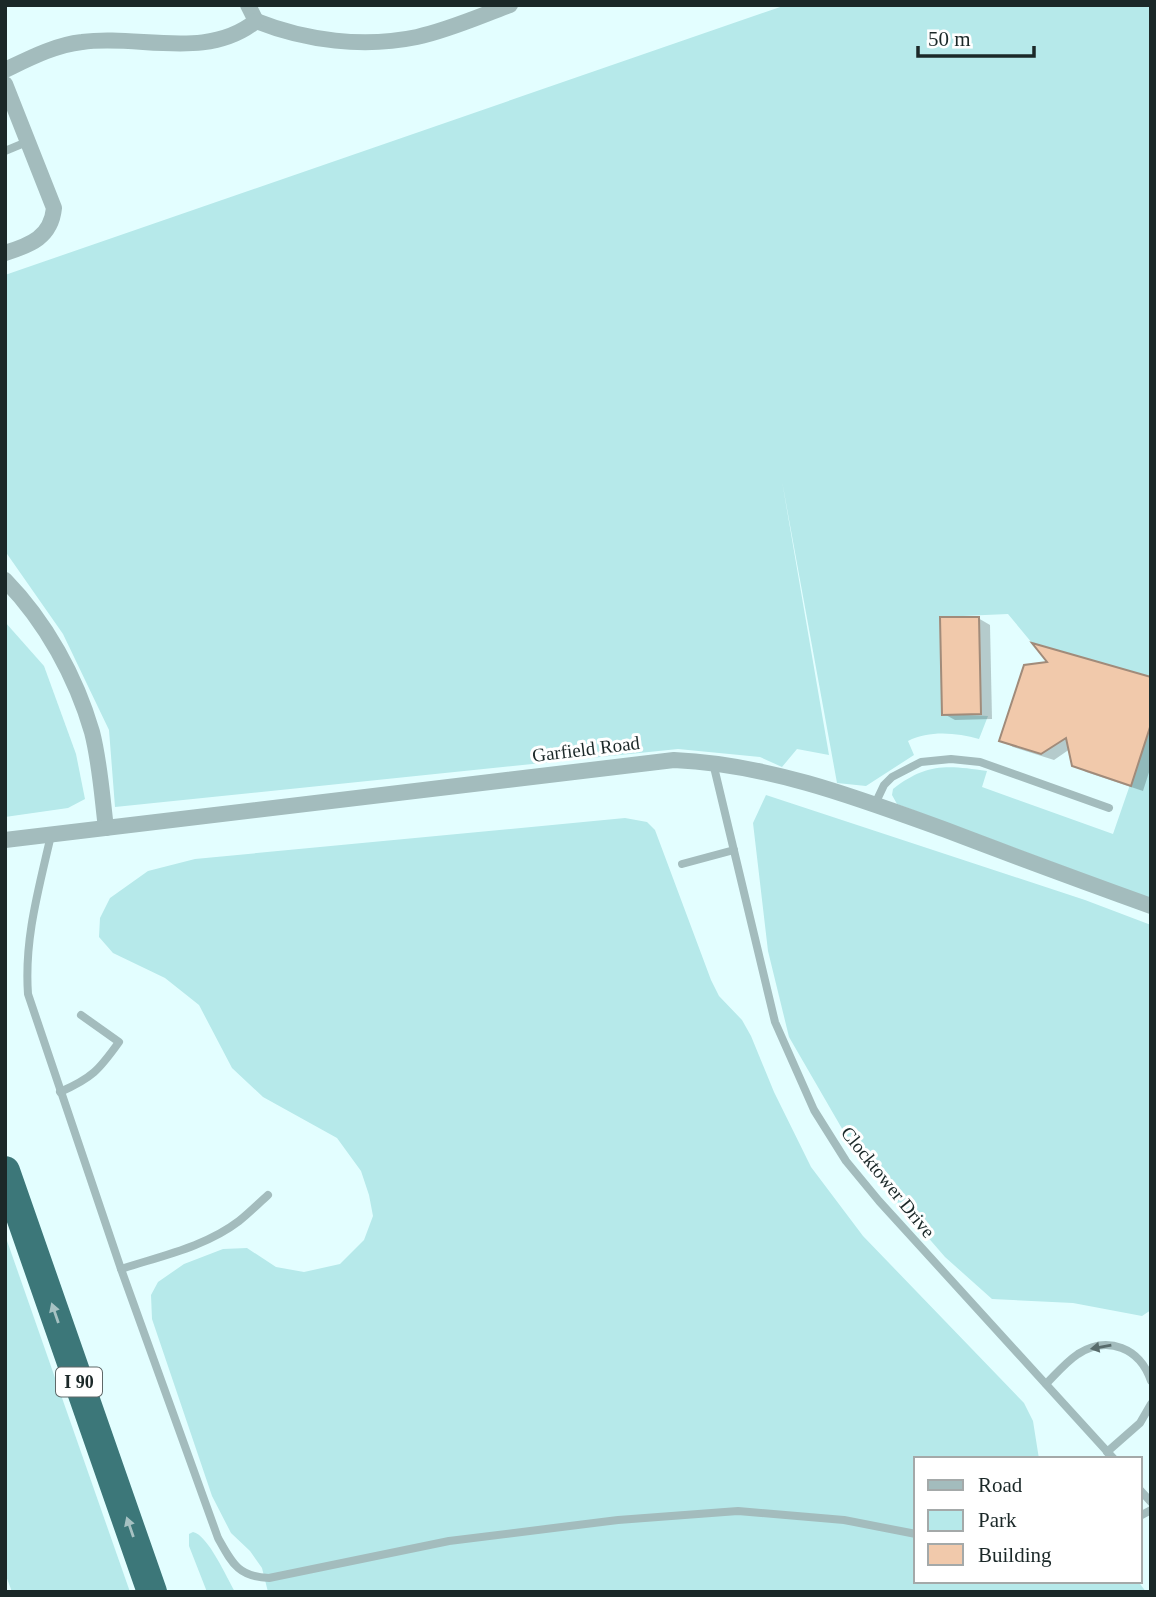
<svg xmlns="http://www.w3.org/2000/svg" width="1156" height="1597" viewBox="0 0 1156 1597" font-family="Georgia,serif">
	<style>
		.green { fill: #b6e9ea }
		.shadow { fill: #0003 }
		.building { fill: #f1c9ab; stroke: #a18b7a; stroke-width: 2 }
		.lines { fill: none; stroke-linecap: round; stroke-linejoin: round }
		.lane { stroke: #a3bcbd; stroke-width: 8 }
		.street { stroke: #a3bcbd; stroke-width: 16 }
		.highway { stroke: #3c7779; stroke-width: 30 }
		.oneway { fill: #a7c2c3 }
		.oneway2 { fill: #586b6b }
		.labels { text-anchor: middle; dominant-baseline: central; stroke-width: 6; stroke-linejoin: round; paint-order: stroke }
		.shield { fill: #fff; stroke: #5f6868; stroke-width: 2 }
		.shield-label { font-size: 18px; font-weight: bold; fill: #1b2828 }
		.street-label { font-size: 19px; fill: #1b2828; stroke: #fff }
	</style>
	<rect width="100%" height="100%" fill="#e3feff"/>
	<g class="green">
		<path d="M786,5H1151V677L1032,643L1008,614L940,617L942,714L988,716L979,739C957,733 930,730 908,741L914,755L866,786L837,783L782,481L829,755L797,749L782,767L760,757L678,749L115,807L109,730L63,634L5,551V275Z"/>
		<path d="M5,622L44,666L76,754L85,799L68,808L5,817Z"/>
		<path d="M1151,724V899L897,804L892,795L893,789C926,763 947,765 987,771L982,787L1113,834Z"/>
		<path d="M766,795L1085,900L1151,925V1310L1142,1316L1073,1303L992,1299L945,1257L859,1158L789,1037L768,951L753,823Z"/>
		<path d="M625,818L647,822L655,830L711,980L719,996L742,1020L751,1036L774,1092L811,1167L863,1236L1024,1403L1033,1421L1039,1459H916V1581H1138L1146,1592H268L262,1568L250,1551L231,1533L212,1496L152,1319L151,1295L158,1282L184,1264L223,1249L247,1248L276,1267L304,1272L340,1264L364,1240L373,1216L369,1195L361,1171L337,1138L263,1097L232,1068L199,1005L165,978L113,953L99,937L100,918L110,898L148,871L195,859Z"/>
		<path d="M5,1235L130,1592H12L5,1573Z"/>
		<path d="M193,1532C208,1535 227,1578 235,1592H207L189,1546V1534Z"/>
	</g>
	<g class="shadow">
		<path d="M978,618L990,625L992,719L955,720L944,714Z"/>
		<path d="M1151,679V766L1143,791L1086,772L1074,765L1070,749L1054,760L1013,747L1002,740Z"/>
	</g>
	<g class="building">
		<path d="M940,617H979L981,714L942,715Z"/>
		<path d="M1032,643L1151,677V724L1131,786L1072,766L1066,738L1041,754L999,741L1024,665L1047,662Z"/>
	</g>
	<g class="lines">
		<g class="lane">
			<path d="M5,151L29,141"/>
			<path d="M713,763L775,1022L814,1110L846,1161L879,1201L1114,1459"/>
			<path d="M875,804L884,785L892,777L921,762L951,759L980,762L1109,808"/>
			<path d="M51,835C39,888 24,939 28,994L121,1269L218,1538C232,1563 238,1577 269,1578L449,1541L618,1520L738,1511L844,1520L916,1534"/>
			<path d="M682,864L734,850"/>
			<path d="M60,1092C92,1078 99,1070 119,1042L81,1015"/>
			<path d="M121,1269C161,1256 205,1247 239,1221C249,1213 258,1204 268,1195"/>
			<path d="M1046,1384C1056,1374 1066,1362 1078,1354C1108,1335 1140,1348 1151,1381"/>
			<path d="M1107,1452L1140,1423L1151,1404"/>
			<path d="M1140,1490L1151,1502"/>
			<path d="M1140,1516L1151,1510"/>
		</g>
		<g class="street">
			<path d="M248,5L256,21"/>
			<path d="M256,21C306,41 364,48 417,37C449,30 480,16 510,5"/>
			<path d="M5,70C30,58 55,45 82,42C139,34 207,61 256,21"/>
			<path d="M5,84L54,208C51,237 31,245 5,253"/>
			<path d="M5,580C46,622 76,677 92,732C100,763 102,796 106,828"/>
			<path d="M5,840L674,760C768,764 858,798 946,830C1014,856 1082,881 1151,906"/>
		</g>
		<path class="highway" d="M5,1171L152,1592"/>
	</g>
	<defs><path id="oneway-solid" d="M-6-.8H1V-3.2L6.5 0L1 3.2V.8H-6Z" transform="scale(1.75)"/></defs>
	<g class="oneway">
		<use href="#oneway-solid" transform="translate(55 1313) rotate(-109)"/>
		<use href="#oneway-solid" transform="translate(130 1527) rotate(-109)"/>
	</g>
	<use class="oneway2" href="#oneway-solid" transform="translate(1101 1347) rotate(170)"/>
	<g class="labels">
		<rect class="shield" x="56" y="1367.5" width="46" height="29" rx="5"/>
		<g class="shield-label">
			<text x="79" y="1382">I 90</text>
		</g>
		<g class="street-label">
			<text transform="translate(586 749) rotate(-7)">Garfield Road</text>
			<text transform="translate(888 1182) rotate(51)">Clocktower Drive</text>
		</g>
	</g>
	<rect width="1156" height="1597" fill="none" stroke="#1b2828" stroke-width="14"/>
	<rect x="914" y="1457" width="228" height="126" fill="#ffffff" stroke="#a4a9a9" stroke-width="2"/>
	<rect x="928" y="1480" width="35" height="10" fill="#a3bcbd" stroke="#a4a9a9" stroke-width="2"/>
	<text x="978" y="1492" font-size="21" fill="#1b2828">Road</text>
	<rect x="928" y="1510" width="35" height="21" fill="#b6e9ea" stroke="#a4a9a9" stroke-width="2"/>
	<text x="978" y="1527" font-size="21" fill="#1b2828">Park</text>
	<rect x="928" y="1544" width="35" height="21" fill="#f1c9ab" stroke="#a4a9a9" stroke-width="2"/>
	<text x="978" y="1562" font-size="21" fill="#1b2828">Building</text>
	<path d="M918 46v10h116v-10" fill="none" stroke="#1b2828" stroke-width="3.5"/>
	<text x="928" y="46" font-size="21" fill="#1b2828" stroke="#ffffff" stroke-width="5" paint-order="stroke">50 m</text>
</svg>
